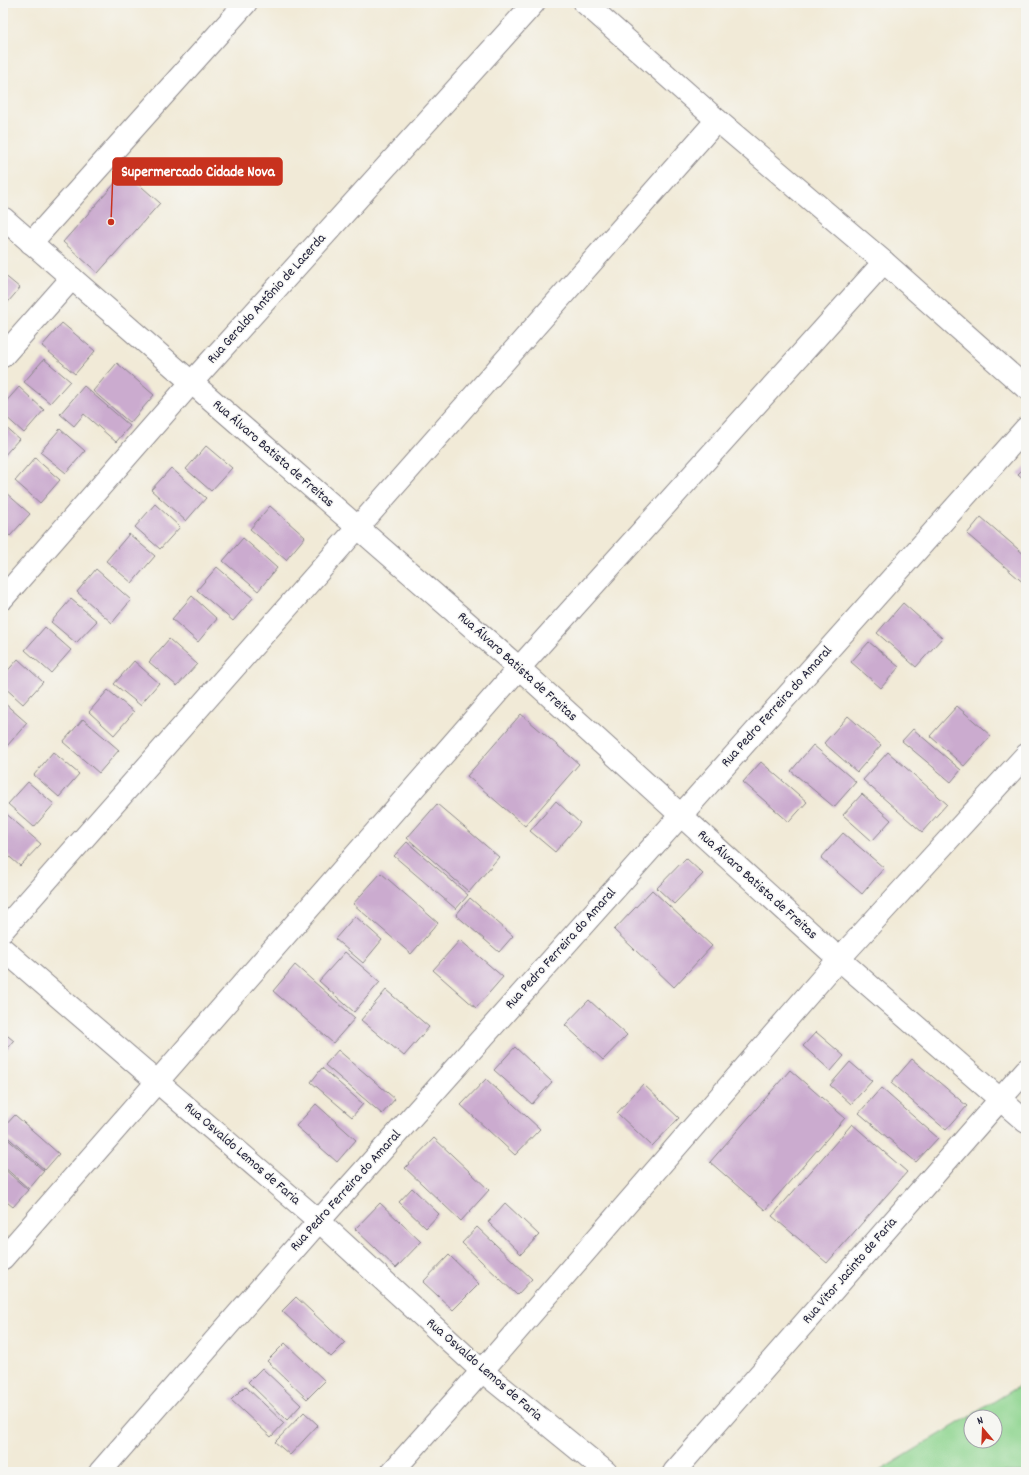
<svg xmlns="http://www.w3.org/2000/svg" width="1029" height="1475" viewBox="0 0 1029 1475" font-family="Dekko,sans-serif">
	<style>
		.green { fill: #8dd48e; stroke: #587b64; fill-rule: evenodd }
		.building { fill: #cbabcf }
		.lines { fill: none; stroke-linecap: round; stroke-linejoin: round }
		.minor-casing { stroke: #8a8689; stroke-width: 24 }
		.minor { stroke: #fff; stroke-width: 22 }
		.labels { text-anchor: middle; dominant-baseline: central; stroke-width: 3; stroke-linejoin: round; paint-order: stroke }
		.street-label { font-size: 14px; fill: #22223b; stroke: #f6f6f2 }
		.leader { fill: none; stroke: #c8321e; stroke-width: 1.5 }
		.callout-dot { fill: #c8321e; stroke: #f6f6f2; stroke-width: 1.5 }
		.callout { fill: #c8321e; stroke: #c8321e; stroke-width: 1.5 }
		.callout-label { font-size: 15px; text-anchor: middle; font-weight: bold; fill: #fff }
	</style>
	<rect width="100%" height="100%" fill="#f6f6f2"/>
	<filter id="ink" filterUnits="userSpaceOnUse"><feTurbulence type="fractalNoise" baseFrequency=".025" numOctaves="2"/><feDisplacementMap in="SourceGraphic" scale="8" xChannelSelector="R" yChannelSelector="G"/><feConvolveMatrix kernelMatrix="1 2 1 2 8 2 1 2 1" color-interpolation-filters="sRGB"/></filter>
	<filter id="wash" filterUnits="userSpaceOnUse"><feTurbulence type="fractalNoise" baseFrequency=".012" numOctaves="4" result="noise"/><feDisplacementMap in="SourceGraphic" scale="16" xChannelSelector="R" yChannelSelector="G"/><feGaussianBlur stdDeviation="0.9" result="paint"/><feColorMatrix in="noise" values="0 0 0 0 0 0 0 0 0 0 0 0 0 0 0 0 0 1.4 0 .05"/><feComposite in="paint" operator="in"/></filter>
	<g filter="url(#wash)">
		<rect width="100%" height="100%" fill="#f1ead7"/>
		<path class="green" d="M1026,1382V1472H878ZM971,1417H995V1441H971Z"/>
		<g id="blocks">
			<g class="building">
				<path d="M125,172L160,203L98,273L63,242Z"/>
				<path d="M3,274L20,288L3,308Z"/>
				<path d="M62,323L95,351L75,374L42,346Z"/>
				<path d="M44,359L70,381L50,403L24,382Z"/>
				<path d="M117,363L154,395L130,423L93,391Z"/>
				<path d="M84,386L130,426L116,442L84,414L74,426L60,414Z"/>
				<path d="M19,387L44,410L24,433L3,414V405Z"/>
				<path d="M3,425L19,439L3,457Z"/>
				<path d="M60,429L85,451L66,473L40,452Z"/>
				<path d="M206,446L232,468L211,491L186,469Z"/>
				<path d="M35,458L60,480L40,503L15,481Z"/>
				<path d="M1026,466V481L1018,474Z"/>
				<path d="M171,468L206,498L186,521L151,490Z"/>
				<path d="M5,492L30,514L10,536L3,530V493Z"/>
				<path d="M155,504L180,527L160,549L135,527Z"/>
				<path d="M270,506L305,537L286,560L250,529Z"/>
				<path d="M981,517L1026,556V585L967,534Z"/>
				<path d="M129,534L155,556L132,583L106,561Z"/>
				<path d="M243,538L277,568L258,591L223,561Z"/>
				<path d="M217,567L253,598L233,621L197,590Z"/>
				<path d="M96,569L131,600L112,623L77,592Z"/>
				<path d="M192,596L217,619L198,642L172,619Z"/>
				<path d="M71,599L97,621L76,643L51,622Z"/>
				<path d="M903,603L942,638L916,667L877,633Z"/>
				<path d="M45,627L71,650L51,673L25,650Z"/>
				<path d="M169,639L197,664L177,686L149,662Z"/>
				<path d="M869,642L899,667L881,688L851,662Z"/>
				<path d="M18,659L43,682L23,704L3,686V676Z"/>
				<path d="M134,661L159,683L140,705L114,684Z"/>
				<path d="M108,690L134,712L114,735L89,712Z"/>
				<path d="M3,702L27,723L7,746L3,742Z"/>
				<path d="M957,706L991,736L964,766L930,736Z"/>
				<path d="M521,714L579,764L525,826L467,776Z"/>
				<path d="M848,716L881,745L857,772L824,743Z"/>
				<path d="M83,719L119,750L99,773L63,742Z"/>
				<path d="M913,729L961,770L951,782L902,741Z"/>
				<path d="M813,745L856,782L834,807L791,771Z"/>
				<path d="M53,752L79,774L59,797L34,775Z"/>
				<path d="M888,752L947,804L922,832L863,780Z"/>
				<path d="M761,762L807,802L789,822L743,782Z"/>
				<path d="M28,782L54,804L34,827L8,804Z"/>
				<path d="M862,794L891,820L872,841L843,815Z"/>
				<path d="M556,801L580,823L555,852L530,831Z"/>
				<path d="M437,804L499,857L469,892L407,838Z"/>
				<path d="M3,811L41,844L20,866L3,851Z"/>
				<path d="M843,833L884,868L862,894L821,858Z"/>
				<path d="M407,842L468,895L456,909L394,856Z"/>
				<path d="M686,858L703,874L674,904L657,888Z"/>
				<path d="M381,873L438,923L411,954L353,904Z"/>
				<path d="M652,890L712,946L674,987L614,930Z"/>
				<path d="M470,898L513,936L499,952L456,915Z"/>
				<path d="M355,916L382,940L363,963L335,939Z"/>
				<path d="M460,940L503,977L476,1008L433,970Z"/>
				<path d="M345,952L380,982L354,1012L319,981Z"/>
				<path d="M295,965L355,1018L333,1043L273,991Z"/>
				<path d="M386,990L429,1027L404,1056L361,1020Z"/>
				<path d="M589,1000L627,1035L603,1060L565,1025Z"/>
				<path d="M3,1032L14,1041L3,1054Z"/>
				<path d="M816,1032L844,1056L831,1071L803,1046Z"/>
				<path d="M515,1047L552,1082L532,1104L494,1070Z"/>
				<path d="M338,1050L395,1099L382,1114L325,1065Z"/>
				<path d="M912,1059L967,1106L946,1130L891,1083Z"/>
				<path d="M850,1062L872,1081L851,1104L830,1085Z"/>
				<path d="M322,1068L363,1104L352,1117L311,1082Z"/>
				<path d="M790,1070L845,1118L765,1210L710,1162Z"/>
				<path d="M486,1079L540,1129L515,1155L461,1105Z"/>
				<path d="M643,1084L679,1118L652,1146L617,1113Z"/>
				<path d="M881,1088L938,1138L916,1162L859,1113Z"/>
				<path d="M316,1104L356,1140L337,1162L296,1126Z"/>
				<path d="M15,1115L59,1154L45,1170L3,1133V1128Z"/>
				<path d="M852,1124L907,1172L827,1263L772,1216Z"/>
				<path d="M3,1135L44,1171L29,1189L3,1166Z"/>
				<path d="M434,1138L489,1190L461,1221L405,1168Z"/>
				<path d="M3,1168L28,1190L13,1207L3,1199Z"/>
				<path d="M412,1188L439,1214L426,1228L399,1202Z"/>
				<path d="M380,1203L421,1242L396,1268L355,1229Z"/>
				<path d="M505,1203L539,1235L521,1254L488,1222Z"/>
				<path d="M477,1227L532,1279L517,1295L462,1243Z"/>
				<path d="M449,1255L479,1284L453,1310L423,1282Z"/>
				<path d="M296,1297L345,1343L331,1357L282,1311Z"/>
				<path d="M285,1343L325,1381L307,1399L267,1361Z"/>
				<path d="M262,1368L301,1405L287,1420L248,1382Z"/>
				<path d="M245,1386L284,1423L271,1437L231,1400Z"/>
				<path d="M304,1412L318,1425L290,1455L275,1442Z"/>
			</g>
		</g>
	</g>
	<g filter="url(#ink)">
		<use href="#blocks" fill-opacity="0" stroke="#8a8689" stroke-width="1"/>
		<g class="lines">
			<defs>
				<g id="minor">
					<path d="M585,3L717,120L884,262L1026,388"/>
					<path d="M3,218L519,668L839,959L1026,1122"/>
					<path d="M31,243L246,3"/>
					<path d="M3,356L72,278"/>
					<path d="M3,598L191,383L534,3"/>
					<path d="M3,930L717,120"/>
					<path d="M3,949L319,1221L482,1371L606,1472"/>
					<path d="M3,1258L519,668L884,262"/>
					<path d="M100,1472L319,1221L1026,428"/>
					<path d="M392,1472L482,1371L839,959L1026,755"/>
					<path d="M674,1472L1026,1070"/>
				</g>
			</defs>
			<use href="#minor" class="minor-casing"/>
			<use href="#minor" class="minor"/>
		</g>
	</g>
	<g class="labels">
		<g class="street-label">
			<text transform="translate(267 299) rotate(-48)">Rua Geraldo Antônio de Lacerda</text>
			<text transform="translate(273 454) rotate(41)">Rua Álvaro Batista de Freitas</text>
			<text transform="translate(517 667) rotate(42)">Rua Álvaro Batista de Freitas</text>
			<text transform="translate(777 707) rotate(-48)">Rua Pedro Ferreira do Amaral</text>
			<text transform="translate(757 885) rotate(42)">Rua Álvaro Batista de Freitas</text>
			<text transform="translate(561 949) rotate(-48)">Rua Pedro Ferreira do Amaral</text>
			<text transform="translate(242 1154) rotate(41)">Rua Osvaldo Lemos de Faria</text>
			<text transform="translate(346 1191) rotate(-48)">Rua Pedro Ferreira do Amaral</text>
			<text transform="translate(850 1271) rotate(-49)">Rua Vitor Jacinto de Faria</text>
			<text transform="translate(484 1370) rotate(41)">Rua Osvaldo Lemos de Faria</text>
		</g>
	</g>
	<path class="leader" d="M111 222L113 171"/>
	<circle class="callout-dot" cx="111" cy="222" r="4"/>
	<rect class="callout" x="113" y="158" width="169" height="27" rx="4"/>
	<g class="callout-label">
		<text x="198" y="176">Supermercado Cidade Nova</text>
	</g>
	<rect width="1029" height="1475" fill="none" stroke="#f6f6f2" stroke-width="16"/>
	<g transform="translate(983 1429) rotate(341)"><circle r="19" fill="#f6f6f2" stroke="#a1a1a9"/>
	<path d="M0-3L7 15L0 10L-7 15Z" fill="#c8321e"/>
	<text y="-6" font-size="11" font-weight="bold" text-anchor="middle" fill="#22223b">N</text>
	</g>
</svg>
